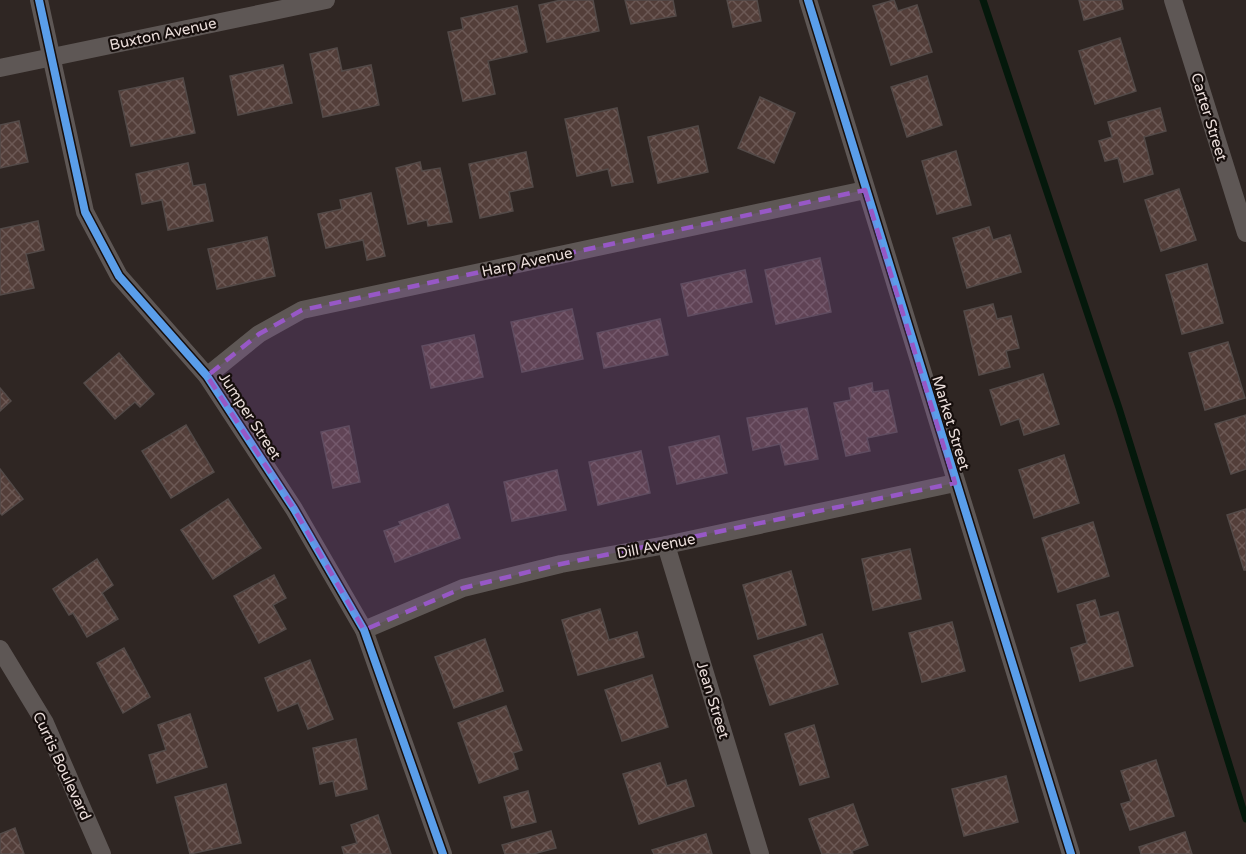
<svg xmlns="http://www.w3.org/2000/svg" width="1246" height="854" viewBox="0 0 1246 854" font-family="'Varela Round',sans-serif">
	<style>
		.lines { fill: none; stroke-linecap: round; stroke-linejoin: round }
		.stream { stroke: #04180b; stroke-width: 7 }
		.building { fill: url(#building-cross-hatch); stroke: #534a48; stroke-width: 1.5 }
		.minor { stroke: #5e5755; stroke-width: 18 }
		.cycleway-casing { stroke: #160e0c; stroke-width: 11 }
		.cycleway { stroke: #5a9eea; stroke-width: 8 }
		.marked { fill: #9758c6; fill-opacity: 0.2; stroke: #9758c6; stroke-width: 4.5; stroke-dasharray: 12 8; stroke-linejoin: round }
		.labels { text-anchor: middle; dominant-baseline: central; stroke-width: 4.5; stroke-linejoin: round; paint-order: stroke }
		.street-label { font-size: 15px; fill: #eaddda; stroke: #160e0c }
	</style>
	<defs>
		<pattern id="building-cross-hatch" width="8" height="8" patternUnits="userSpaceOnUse" patternTransform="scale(1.5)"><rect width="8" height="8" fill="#533e39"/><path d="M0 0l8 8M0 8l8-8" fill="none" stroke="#6c5955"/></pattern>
	</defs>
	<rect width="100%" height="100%" fill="#2f2623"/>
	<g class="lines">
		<path class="stream" d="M983,0L1119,408L1246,819"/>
	</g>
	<g class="building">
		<path d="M561,0H593L599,31L547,42L539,5Z"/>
		<path d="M625,0H673L676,16L631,24Z"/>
		<path d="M727,0H757L761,21L733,27Z"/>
		<path d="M894,0L898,11L917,5L932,52L891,65L873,6Z"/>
		<path d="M1079,0H1121L1123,9L1084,20Z"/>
		<path d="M517,6L527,52L488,61L495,94L463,101L448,32L463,29L461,18Z"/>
		<path d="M1120,38L1136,91L1095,104L1079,51Z"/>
		<path d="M337,48L342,71L371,65L379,105L323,117L310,54Z"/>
		<path d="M283,65L292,103L238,115L230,76Z"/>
		<path d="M927,76L942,125L907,137L891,87Z"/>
		<path d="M183,78L195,133L131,146L119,91Z"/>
		<path d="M760,97L795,113L774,163L738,148Z"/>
		<path d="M617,108L633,182L612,186L608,169L577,176L565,119Z"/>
		<path d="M1160,108L1166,131L1144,137L1153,174L1124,182L1118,158L1105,161L1099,141L1112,137L1108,122Z"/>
		<path d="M19,121L28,162L0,168V125Z"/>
		<path d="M698,126L708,172L658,183L648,137Z"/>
		<path d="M956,151L971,205L937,214L922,161Z"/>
		<path d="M526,152L533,187L509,192L513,211L480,218L469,164Z"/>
		<path d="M420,162L422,171L440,168L452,222L428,226L427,220L408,224L396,168Z"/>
		<path d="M188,163L193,186L205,184L213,221L168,230L162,200L142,204L136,174Z"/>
		<path d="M1179,189L1196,240L1161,251L1145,200Z"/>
		<path d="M371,193L385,256L367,260L363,240L326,248L318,214L342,209L340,200Z"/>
		<path d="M38,221L44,250L26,254L34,288L0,295V229Z"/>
		<path d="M989,227L993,240L1010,235L1021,272L967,288L953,238Z"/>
		<path d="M267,237L275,276L217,289L208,249Z"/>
		<path d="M820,258L831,312L776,324L765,270Z"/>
		<path d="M1207,264L1223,323L1182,334L1166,275Z"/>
		<path d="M745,270L752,302L688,316L681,284Z"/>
		<path d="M993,304L997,319L1011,316L1019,348L1006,351L1010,367L979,375L964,311Z"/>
		<path d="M572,309L583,359L522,372L511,322Z"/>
		<path d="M660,319L668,355L604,368L597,333Z"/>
		<path d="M474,335L483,377L431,388L422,346Z"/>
		<path d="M1228,342L1245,398L1205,410L1189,353Z"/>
		<path d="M119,353L154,394L140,407L135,402L115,419L84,383Z"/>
		<path d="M1043,374L1059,424L1024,435L1019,419L1001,425L990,390Z"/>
		<path d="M872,383L873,392L888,390L897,432L867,438L870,451L846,456L834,403L851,400L849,388Z"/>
		<path d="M0,388L11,401L0,411Z"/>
		<path d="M807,408L818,459L785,465L780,444L753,450L747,418Z"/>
		<path d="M1246,415V469L1231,474L1215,424Z"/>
		<path d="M186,425L214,472L171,498L142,451Z"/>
		<path d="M349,426L360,482L333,488L321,432Z"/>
		<path d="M719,436L727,473L677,484L669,447Z"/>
		<path d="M641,451L650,493L598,505L589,462Z"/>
		<path d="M1064,455L1079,503L1034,518L1019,470Z"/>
		<path d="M0,469L23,499L2,515L0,513Z"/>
		<path d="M557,470L566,510L512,521L504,482Z"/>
		<path d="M228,499L261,548L213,579L181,530Z"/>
		<path d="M448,504L460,538L395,562L384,531L401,525L399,522Z"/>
		<path d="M1246,509V570H1244L1227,515Z"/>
		<path d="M1093,522L1109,576L1058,592L1042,538Z"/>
		<path d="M910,549L921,599L873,610L862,559Z"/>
		<path d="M97,559L113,585L102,593L118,619L87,637L73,613L69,615L53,589Z"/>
		<path d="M791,571L806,625L758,639L743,585Z"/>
		<path d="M274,575L286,598L273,605L286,629L259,643L234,596Z"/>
		<path d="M1095,600L1100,617L1118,612L1133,666L1080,681L1071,648L1087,643L1077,605Z"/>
		<path d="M600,609L609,640L637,632L644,657L578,675L562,620Z"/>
		<path d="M952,622L965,671L922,682L909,633Z"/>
		<path d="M822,634L838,684L770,705L754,656Z"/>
		<path d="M485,639L503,691L454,708L435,657Z"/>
		<path d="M124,648L150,697L123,713L97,663Z"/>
		<path d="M310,660L333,719L308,729L298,703L278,711L265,678Z"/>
		<path d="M652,675L668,727L622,741L605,690Z"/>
		<path d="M506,706L522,750L513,753L518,769L479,783L458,723Z"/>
		<path d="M190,714L207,767L157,783L149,755L166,750L158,725Z"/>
		<path d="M814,725L829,777L800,785L785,734Z"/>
		<path d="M356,739L367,789L336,796L333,781L320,784L313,748Z"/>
		<path d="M1156,760L1174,816L1130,830L1121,804L1131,801L1121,771Z"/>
		<path d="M660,763L667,786L686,780L694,806L639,824L623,774Z"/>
		<path d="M1006,776L1018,822L964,836L952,789Z"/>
		<path d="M226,784L241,843L190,854L175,797Z"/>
		<path d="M528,791L536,822L512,828L504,797Z"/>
		<path d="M853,804L868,845L852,851L853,854H822L809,819Z"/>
		<path d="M378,815L391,854H344L342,847L357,843L351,825Z"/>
		<path d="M15,828L24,854H0V834Z"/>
		<path d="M551,831L556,848L533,854H505L502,845Z"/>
		<path d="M1185,832L1192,854H1141L1139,847Z"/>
		<path d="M706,834L712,854H654L652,850Z"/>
	</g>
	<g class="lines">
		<g class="minor">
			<path d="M39,0L85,212L119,276L207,376L294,509L364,630L443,854"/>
			<path d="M808,0L1071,854"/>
			<path d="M1173,0L1246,233"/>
			<path d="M0,68L326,0"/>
			<path d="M207,376L259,334L302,310L865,190"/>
			<path d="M666,545L760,854"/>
			<path d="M364,630L463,588L561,564L666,545L955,483"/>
			<path d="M0,649L45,723L102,854"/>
		</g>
		<defs>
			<g id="cycleway">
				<path d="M39,0L85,212L119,276L207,376L294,509L364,630L443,854"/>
				<path d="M808,0L1071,854"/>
			</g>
		</defs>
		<use href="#cycleway" class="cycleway-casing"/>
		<use href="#cycleway" class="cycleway"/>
	</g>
	<path class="marked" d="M865,190L955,483L561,564L463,588L364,630L294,509L207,376L259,334L302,310Z"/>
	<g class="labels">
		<g class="street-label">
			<text transform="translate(163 34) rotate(-12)">Buxton Avenue</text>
			<text transform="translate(1209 117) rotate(73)">Carter Street</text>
			<text transform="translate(527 262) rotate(-12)">Harp Avenue</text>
			<text transform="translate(250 416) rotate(57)">Jumper Street</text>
			<text transform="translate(951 423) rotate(73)">Market Street</text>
			<text transform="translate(656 546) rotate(-11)">Dill Avenue</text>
			<text transform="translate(713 700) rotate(73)">Jean Street</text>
			<text transform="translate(62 766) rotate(65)">Curtis Boulevard</text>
		</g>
	</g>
</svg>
